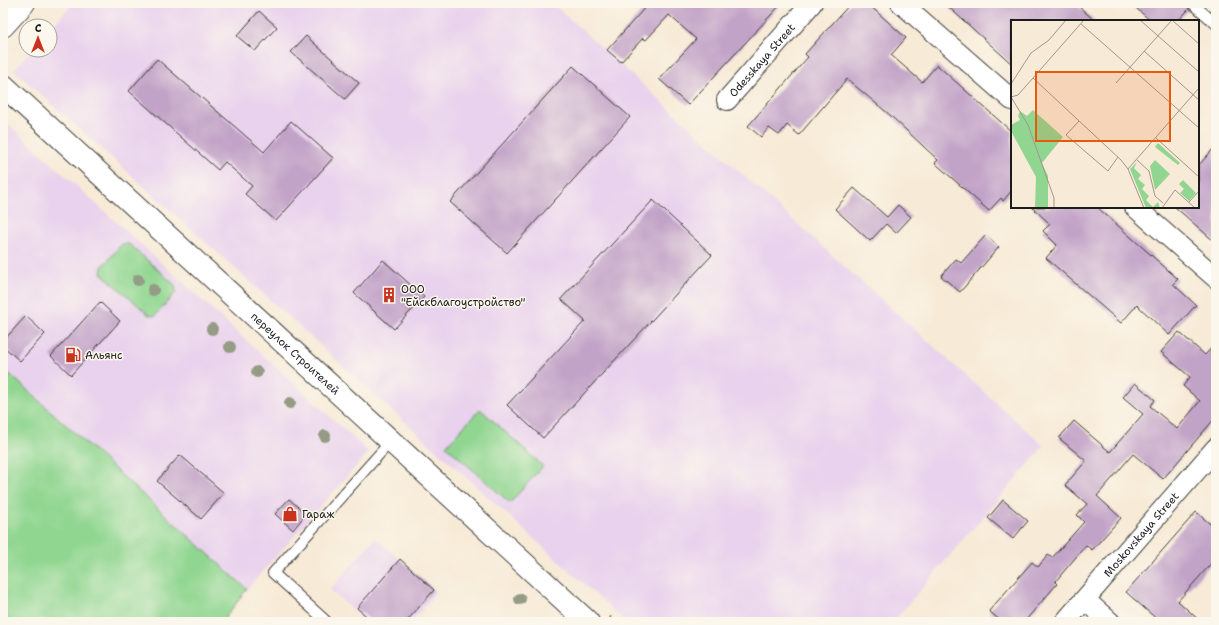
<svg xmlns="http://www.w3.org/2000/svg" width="1219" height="625" viewBox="0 0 1219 625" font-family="'Shantell Sans',sans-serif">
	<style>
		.built { fill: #e9d2ed }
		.green { fill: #90d690; stroke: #567956 }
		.building { fill: #c2a3c8 }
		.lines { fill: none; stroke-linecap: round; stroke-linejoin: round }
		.lane-casing { stroke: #3d3b38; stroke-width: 12 }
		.street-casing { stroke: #3d3b38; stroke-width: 22 }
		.secondary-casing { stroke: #3d3b38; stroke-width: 24 }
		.path { stroke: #3d3b38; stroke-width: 2.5; stroke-dasharray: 1 3; stroke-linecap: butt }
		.lane { stroke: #fff; stroke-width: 10 }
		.street { stroke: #fff; stroke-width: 20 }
		.secondary { stroke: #fff; stroke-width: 22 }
		.tree { fill: #959c86 }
		.labels { text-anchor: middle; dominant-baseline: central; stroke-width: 3; stroke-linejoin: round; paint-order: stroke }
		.street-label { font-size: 11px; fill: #1c1c1c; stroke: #fbf7ec }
		.poi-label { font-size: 11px; fill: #1c1c1c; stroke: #fbf7ec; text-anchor: start }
		.inset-road { fill: none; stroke: #9f988c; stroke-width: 1 }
		.view { fill: #e8590c; fill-opacity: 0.15; stroke: #e8590c; stroke-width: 2 }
		.inset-edge { fill: none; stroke: #1c1c1c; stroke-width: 2 }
	</style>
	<rect width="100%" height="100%" fill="#fbf7ec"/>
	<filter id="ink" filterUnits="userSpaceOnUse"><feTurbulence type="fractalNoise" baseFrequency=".025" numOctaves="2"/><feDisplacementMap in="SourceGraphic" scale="8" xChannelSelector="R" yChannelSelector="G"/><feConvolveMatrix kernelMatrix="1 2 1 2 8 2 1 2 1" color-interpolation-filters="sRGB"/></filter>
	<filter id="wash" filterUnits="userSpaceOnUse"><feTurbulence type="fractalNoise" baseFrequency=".012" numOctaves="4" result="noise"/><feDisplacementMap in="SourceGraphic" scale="16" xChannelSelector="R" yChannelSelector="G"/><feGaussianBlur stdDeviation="0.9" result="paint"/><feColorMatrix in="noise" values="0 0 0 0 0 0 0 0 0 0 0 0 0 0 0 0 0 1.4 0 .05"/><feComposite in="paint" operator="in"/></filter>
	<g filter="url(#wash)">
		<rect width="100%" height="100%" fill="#f7ead6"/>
		<g class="built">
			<path d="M73,3H552L1044,446L893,622H626L268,298L14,70L31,50H50V29Z"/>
			<path d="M3,119L369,452L247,589L3,368Z"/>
			<path d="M375,538L437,592L411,622H367L330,590Z"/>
		</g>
		<g class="green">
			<path d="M122,244H129L175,285L176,292L155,316L149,315L101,273L102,267Z"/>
			<path d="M3,368L247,589L222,622H3Z"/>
			<path d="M480,409L543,466L510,503L446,446Z"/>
		</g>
		<g id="blocks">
			<g class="building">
				<path d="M649,3H782L688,105L659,79L696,39L669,15L646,40L643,38L621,62L607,50Z"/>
				<path d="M851,3H867L906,38L891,55L922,82L937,65L1012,132V190L1003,201L1001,198L989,211L935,163L938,160L891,116L847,79L799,135L787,125L779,135L769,128L761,137L748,126L808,57L805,54Z"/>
				<path d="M944,3H1075L1095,21H1012V64Z"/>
				<path d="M1130,3H1186L1189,9L1178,21H1151Z"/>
				<path d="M259,11L277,27L255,51L237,36Z"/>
				<path d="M306,36L359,83L345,99L291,52Z"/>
				<path d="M157,59L264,152L291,121L333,158L276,221L245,194L252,186L225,162L218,170L129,91Z"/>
				<path d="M573,66L630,117L507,253L450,202Z"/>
				<path d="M1216,146V243L1175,207H1198V166Z"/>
				<path d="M854,188L887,217L898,205L911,217L896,233L886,224L870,241L835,209Z"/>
				<path d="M653,200L712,255L543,438L507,405L585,321L561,299Z"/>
				<path d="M1032,207H1097L1178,279L1173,284L1196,305L1169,335L1137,305L1121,323L1046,258L1057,245L1043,231L1050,224Z"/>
				<path d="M986,235L999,247L960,292L941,276L956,259L961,263Z"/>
				<path d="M383,260L424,297L394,329L354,293Z"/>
				<path d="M100,302L120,321L71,375L51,356Z"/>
				<path d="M26,316L45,334L20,361L3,346V341Z"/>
				<path d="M1179,332L1205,355L1216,343V417L1163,479L1133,454L1097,496L1121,518L1092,550L1086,545L1055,582L1057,584L1024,622H1002L989,611L1032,562L1038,567L1048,555L1052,558L1084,522L1077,515L1087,504L1065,485L1086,461L1059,438L1074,421L1110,452L1143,414L1123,397L1135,383L1155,400L1150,406L1177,429L1200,401L1183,386L1190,377L1161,352Z"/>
				<path d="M180,455L224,493L201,519L157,481Z"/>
				<path d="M289,499L306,514L293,530L275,514Z"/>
				<path d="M1003,500L1028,521L1013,539L988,518Z"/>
				<path d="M1196,512L1216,529V558L1178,601L1201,622H1160L1126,592Z"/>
				<path d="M400,559L434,590L406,622H373L357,608Z"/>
			</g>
		</g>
	</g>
	<g filter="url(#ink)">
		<use href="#blocks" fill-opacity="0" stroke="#3d3b38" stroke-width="1"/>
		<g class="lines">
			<defs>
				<g id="lane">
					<path d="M1192,3L1216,24"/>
					<path d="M327,622L273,573L391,441"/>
				</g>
				<g id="street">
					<path d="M901,3L1012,100"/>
					<path id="s1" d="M727,100L812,3"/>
					<path d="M1135,207L1216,278"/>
					<path d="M1085,600L1110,622"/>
					<path id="s2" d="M1065,622L1216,448"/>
				</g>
				<g id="secondary">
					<path d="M3,26L24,3"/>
					<path id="s3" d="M3,85L588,622"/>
				</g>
			</defs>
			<use href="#lane" class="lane-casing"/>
			<use href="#street" class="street-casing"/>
			<use href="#secondary" class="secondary-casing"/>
			<path class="path" d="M610,617L616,622"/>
			<use href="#lane" class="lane"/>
			<use href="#street" class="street"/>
			<use href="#secondary" class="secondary"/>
		</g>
		<g class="tree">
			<circle cx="138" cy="280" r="6"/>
			<circle cx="153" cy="290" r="6"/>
			<circle cx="212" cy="329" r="6"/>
			<circle cx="230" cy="347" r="6"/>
			<circle cx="257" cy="372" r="6"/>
			<circle cx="290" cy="403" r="6"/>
			<circle cx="325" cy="436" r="6"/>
			<circle cx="520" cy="599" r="6"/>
		</g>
	</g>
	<defs>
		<symbol id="building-bare" viewBox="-9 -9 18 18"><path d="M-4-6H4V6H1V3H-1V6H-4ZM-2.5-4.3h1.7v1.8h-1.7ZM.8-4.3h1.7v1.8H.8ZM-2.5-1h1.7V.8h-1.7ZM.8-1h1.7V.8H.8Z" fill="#c8321e" stroke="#fbf7ec" stroke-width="2.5" paint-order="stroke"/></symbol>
		<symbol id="fuel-bare" viewBox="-9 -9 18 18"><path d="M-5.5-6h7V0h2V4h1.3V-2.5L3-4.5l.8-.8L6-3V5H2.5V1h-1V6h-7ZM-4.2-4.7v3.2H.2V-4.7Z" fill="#c8321e" stroke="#fbf7ec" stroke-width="2.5" paint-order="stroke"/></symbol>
		<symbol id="shop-bare" viewBox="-9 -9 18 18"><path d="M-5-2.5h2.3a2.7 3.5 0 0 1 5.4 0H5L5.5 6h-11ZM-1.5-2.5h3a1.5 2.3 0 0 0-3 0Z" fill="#c8321e" stroke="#fbf7ec" stroke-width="2.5" paint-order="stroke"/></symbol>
	</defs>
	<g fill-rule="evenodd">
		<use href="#building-bare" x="378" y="284" width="22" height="22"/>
		<use href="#fuel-bare" x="62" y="344" width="22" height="22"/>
		<use href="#shop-bare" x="279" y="503" width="22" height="22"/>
	</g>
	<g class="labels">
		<g class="street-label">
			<text stroke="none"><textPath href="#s1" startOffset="53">Odesskaya Street</textPath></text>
			<text stroke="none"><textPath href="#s3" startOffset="397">переулок Строителей</textPath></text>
			<text stroke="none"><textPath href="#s2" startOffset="116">Moskovskaya Street</textPath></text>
		</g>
		<g class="poi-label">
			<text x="401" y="289">ООО<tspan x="401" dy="13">"Ейскблагоустройство"</tspan></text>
			<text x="85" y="355">Альянс</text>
			<text x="302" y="514">Гараж</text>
		</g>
	</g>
	<g transform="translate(1011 20)">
		<rect width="188" height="188" fill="#f7ead6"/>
		<path d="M22,90L52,117L31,143L37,156V188H24L25,157L0,111V105L9,100L7,96L9,91L16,96ZM147,123L169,143L167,145L144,127ZM144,140L159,154L144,170L139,146ZM126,142L123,148L130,155L127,159L134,165L131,169L138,176L135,180L142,187L147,182L149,188H135L119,149ZM172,160L185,173L178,181L169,173L173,169L168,164Z" fill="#90d690"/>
		<path class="inset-road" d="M129,0L188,52M161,0L188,24M70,4L188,108M133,31L188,80M22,58L110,140L117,149L133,188M105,63L161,0M0,64L20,33L38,20L55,0M0,77L17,105L43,178V188M0,77L7,75L73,0M68,101L55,115L97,151L107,137M145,118L188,157M126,140L138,151L144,176L152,183M117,149L188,68M178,182L188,171M151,188L164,170L184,188"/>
		<path class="view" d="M25,52H159V121H25Z"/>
		<rect width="188" height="188" class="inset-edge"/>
	</g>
	<rect width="1219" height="625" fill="none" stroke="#fbf7ec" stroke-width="16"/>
	<g transform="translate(38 38)"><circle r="19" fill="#fbf7ec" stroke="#a29f99"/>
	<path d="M0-3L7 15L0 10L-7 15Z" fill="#c8321e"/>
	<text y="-6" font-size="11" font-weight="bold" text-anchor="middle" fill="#1c1c1c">С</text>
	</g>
</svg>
